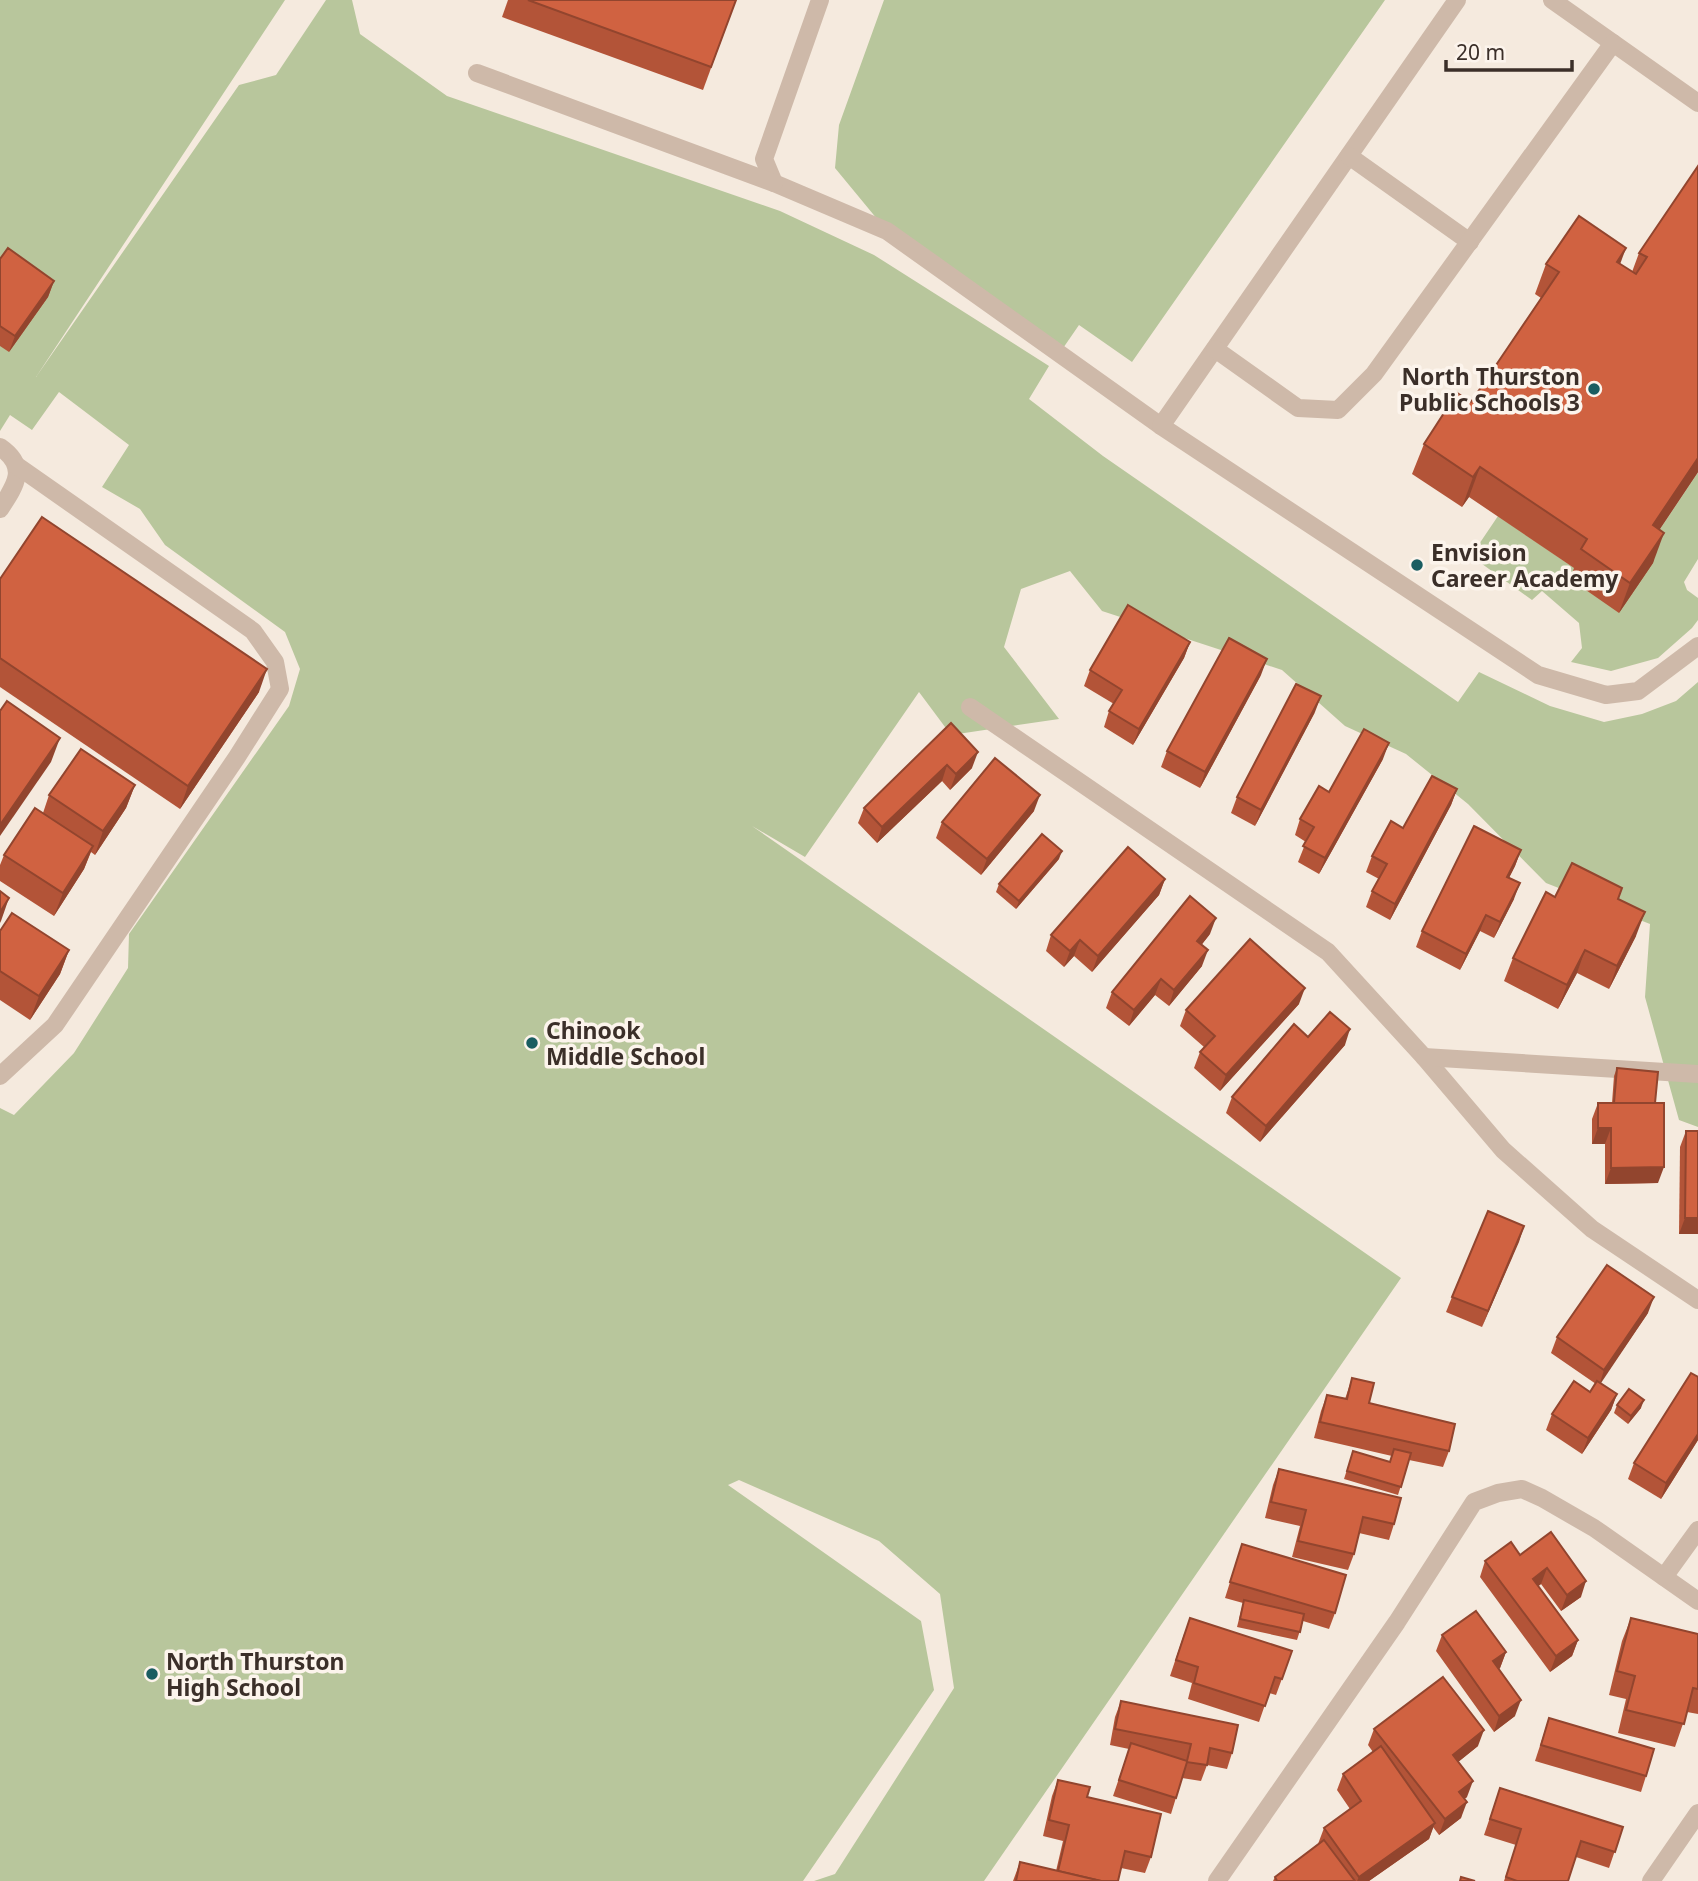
<svg xmlns="http://www.w3.org/2000/svg" width="1698" height="1881" viewBox="0 0 1698 1881" font-family="'Noto Sans',sans-serif">
	<style>
		.green { fill: #b8c69c }
		.lines { fill: none; stroke-linecap: round; stroke-linejoin: round }
		.lane { stroke: #ceb9a9; stroke-width: 18 }
		.wall { fill: #b35438 }
		.shaded-wall { fill: #92452e }
		.building { fill: #d06241; stroke: #92452e; stroke-width: 2 }
		.poi-dot { fill: #1a5d61; stroke: #fcf4ec; stroke-width: 2.5 }
		.labels { text-anchor: middle; dominant-baseline: central; stroke-width: 7; stroke-linejoin: round; paint-order: stroke }
		.poi-label { font-size: 23px; font-weight: bold; fill: #3b2f29; stroke: #fcf4ec; text-anchor: start }
	</style>
	<rect width="100%" height="100%" fill="#f5eade"/>
	<g class="green">
		<path d="M0,0H285L36,377L239,85L276,75L326,0H352L360,34L447,96L780,211L874,255L1049,366L1029,399L1103,456L1458,702L1479,672L1550,706L1604,722L1642,714L1676,701L1698,682V1127L1679,1120L1645,997L1650,924L1546,883L1468,804L1406,754L1345,726L1282,670L1102,611L1070,571L1021,589L1004,647L1059,719L951,735L919,692L805,857L752,826L1401,1278L984,1881H814L835,1874L954,1688L940,1594L879,1541L739,1480L728,1485L921,1621L934,1690L803,1881H0V1108L14,1115L74,1053L128,968L129,934L289,706L300,669L285,632L165,545L140,509L102,487L129,445L59,392L32,430L10,415L0,431Z"/>
		<path d="M884,0H1385L1132,362L1079,325L1059,354L887,231L835,168L839,125Z"/>
		<path d="M1698,472V559L1684,582L1687,590L1698,598V620L1692,628L1658,658L1611,671L1571,662L1582,648L1579,623L1542,591L1532,600L1471,556L1498,516L1576,569L1642,556Z"/>
	</g>
	<g class="lines">
		<g class="lane">
			<path d="M820,0L764,159L774,183L887,231L1161,426"/>
			<path d="M1457,0L1161,426L1538,675L1606,695L1638,691L1698,646"/>
			<path d="M1552,0L1698,103"/>
			<path d="M477,73L774,183"/>
			<path d="M1349,156L1470,242"/>
			<path d="M1215,349L1298,408L1338,410L1374,374L1613,43"/>
			<path d="M0,447C29,467 15,486 0,509"/>
			<path d="M970,707L1328,952L1424,1057L1503,1150L1592,1229L1698,1300"/>
			<path d="M1424,1057L1698,1074"/>
			<path d="M0,1076L55,1025L237,757L280,689L275,662L253,631L16,465"/>
			<path d="M1664,1577L1698,1530"/>
			<path d="M1217,1881L1397,1622L1474,1502L1498,1493L1522,1489L1542,1498L1594,1528L1698,1601"/>
			<path d="M1651,1881L1698,1813"/>
		</g>
	</g>
	<g class="wall">
		<path d="M508,0H736L703,90L502,17Z"/>
		<path d="M1698,166V472L1659,530L1653,563L1619,613L1570,579L1574,568L1469,497L1462,507L1412,474L1424,444L1471,402L1541,298L1535,294L1546,264H1621L1632,272L1639,253Z"/>
		<path d="M0,259L54,281L48,297L9,352L0,346Z"/>
		<path d="M0,579L259,692L180,809L0,687Z"/>
		<path d="M1190,642L1184,658L1133,745L1104,727L1109,711L1114,704L1084,686L1090,670Z"/>
		<path d="M1261,675L1200,788L1161,767L1167,751Z"/>
		<path d="M1315,712L1255,826L1231,813L1237,797Z"/>
		<path d="M951,723L972,768L950,790L942,781L877,843L858,823L864,808Z"/>
		<path d="M1383,759L1319,874L1298,862L1306,842L1295,835L1300,819L1329,792Z"/>
		<path d="M135,785L126,808L95,855L91,852L84,869L54,916L0,881V865L4,855L43,813L49,795Z"/>
		<path d="M1457,789L1451,805L1390,920L1366,907L1372,891L1379,879L1366,872L1372,856L1403,828Z"/>
		<path d="M1034,811L981,875L936,838L942,822Z"/>
		<path d="M1521,850L1515,866L1509,878L1514,899L1494,938L1480,931L1460,970L1416,947L1422,931Z"/>
		<path d="M1059,859L1016,909L996,892L999,884Z"/>
		<path d="M1165,879L1159,895L1092,972L1074,956L1064,967L1046,951L1051,935Z"/>
		<path d="M1555,897L1618,899L1636,936L1609,989L1577,973L1558,1009L1504,981L1513,958Z"/>
		<path d="M0,931L69,950L60,974L30,1020L0,1000Z"/>
		<path d="M1210,934L1202,944V966L1169,1006L1155,995L1129,1026L1106,1008L1112,992Z"/>
		<path d="M1299,1004L1220,1091L1194,1068L1200,1052L1204,1047L1180,1026L1186,1010Z"/>
		<path d="M1308,1037L1345,1045L1260,1142L1226,1113L1232,1097Z"/>
		<path d="M1617,1068L1655,1103L1658,1183L1605,1184V1144H1592V1119L1598,1103H1612L1614,1076Z"/>
		<path d="M1686,1131H1698V1234H1679L1680,1147Z"/>
		<path d="M1524,1226L1482,1327L1446,1312L1452,1297Z"/>
		<path d="M1648,1313L1600,1383L1617,1394L1611,1410L1582,1454L1546,1430L1552,1414L1590,1392L1596,1384L1551,1353L1557,1337Z"/>
		<path d="M1698,1377V1440L1661,1499L1628,1479L1634,1463Z"/>
		<path d="M1352,1378L1369,1403L1449,1451L1443,1467L1409,1460L1398,1495L1344,1479L1353,1451L1390,1462L1392,1456L1314,1438L1321,1411L1327,1395L1345,1399Z"/>
		<path d="M1617,1405L1641,1408L1628,1424L1614,1413Z"/>
		<path d="M1279,1469L1394,1524L1389,1540L1359,1533L1354,1554L1348,1570L1292,1557L1300,1526L1265,1518L1273,1485Z"/>
		<path d="M1551,1532L1581,1597L1561,1611L1541,1584L1538,1586L1578,1640L1572,1656L1550,1672L1480,1577L1485,1561L1520,1555Z"/>
		<path d="M1242,1544L1335,1613L1329,1629L1303,1621L1297,1640L1237,1627L1243,1603L1225,1598Z"/>
		<path d="M1631,1618L1698,1634V1714L1687,1712L1675,1747L1618,1733L1626,1699L1609,1695L1622,1641Z"/>
		<path d="M1184,1634L1292,1651L1276,1695L1269,1693L1259,1722L1188,1699L1192,1683L1170,1676Z"/>
		<path d="M1442,1635L1506,1652L1500,1668L1499,1669L1515,1716L1494,1732L1436,1651Z"/>
		<path d="M1121,1701L1232,1753L1227,1769L1207,1765L1201,1781L1182,1778L1171,1814L1113,1796L1129,1749L1110,1745L1115,1717Z"/>
		<path d="M1549,1718L1646,1776L1641,1792L1535,1761Z"/>
		<path d="M1374,1729L1478,1746L1458,1762L1467,1797L1464,1799L1461,1818L1439,1835L1433,1827L1429,1839L1369,1881H1273L1275,1877L1318,1844L1324,1828L1350,1809L1337,1790L1343,1774L1373,1752L1368,1745Z"/>
		<path d="M1058,1780L1087,1797L1151,1857L1145,1873L1121,1868L1118,1881H1013L1020,1862L1056,1871L1063,1841L1043,1836L1052,1796Z"/>
		<path d="M1500,1788L1623,1827L1609,1868L1576,1857L1568,1881H1504L1516,1845L1484,1835Z"/>
	</g>
	<g class="shaded-wall">
		<path d="M1626,248L1615,278L1617,262Z"/>
		<path d="M54,281L48,297L9,352L15,336Z"/>
		<path d="M1698,458V472L1642,556L1653,525Z"/>
		<path d="M1480,467L1469,497L1462,507L1473,477Z"/>
		<path d="M1664,533L1653,563L1619,613L1630,583Z"/>
		<path d="M1190,642L1184,658L1133,745L1139,729Z"/>
		<path d="M1267,659L1261,675L1200,788L1205,772Z"/>
		<path d="M267,669L259,692L180,809L188,786Z"/>
		<path d="M1321,696L1315,712L1255,826L1261,810Z"/>
		<path d="M60,738L51,762L0,836V825Z"/>
		<path d="M1389,743L1383,759L1319,874L1325,858Z"/>
		<path d="M978,752L972,768L950,790L956,774Z"/>
		<path d="M947,765L942,781L877,843L882,827Z"/>
		<path d="M135,785L126,808L95,855L103,831Z"/>
		<path d="M1457,789L1451,805L1390,920L1395,904Z"/>
		<path d="M1040,795L1034,811L981,875L987,859Z"/>
		<path d="M93,846L84,869L54,916L63,893Z"/>
		<path d="M1521,850L1515,866L1501,893L1507,877Z"/>
		<path d="M1062,851L1059,859L1016,909L1019,901Z"/>
		<path d="M1165,879L1159,895L1092,972L1098,956Z"/>
		<path d="M1520,883L1514,899L1494,938L1500,922Z"/>
		<path d="M9,898L1,921L0,923V912Z"/>
		<path d="M1645,912L1636,936L1609,989L1617,966Z"/>
		<path d="M1486,915L1480,931L1460,970L1466,954Z"/>
		<path d="M1216,918L1210,934L1192,957L1197,941Z"/>
		<path d="M1080,940L1074,956L1064,967L1070,951Z"/>
		<path d="M69,950L60,974L30,1020L39,996Z"/>
		<path d="M1208,950L1202,966L1169,1006L1174,990Z"/>
		<path d="M1585,950L1577,973L1558,1009L1567,985Z"/>
		<path d="M1161,979L1155,995L1129,1026L1134,1010Z"/>
		<path d="M1305,988L1299,1004L1220,1091L1226,1075Z"/>
		<path d="M1350,1029L1345,1045L1260,1142L1266,1126Z"/>
		<path d="M1598,1128H1611L1605,1144H1592Z"/>
		<path d="M1664,1167L1658,1183L1605,1184L1611,1168Z"/>
		<path d="M1685,1218H1698V1234H1679Z"/>
		<path d="M1524,1226L1519,1242L1482,1327L1488,1311Z"/>
		<path d="M1654,1297L1648,1313L1599,1386L1604,1370Z"/>
		<path d="M1617,1394L1611,1410L1582,1454L1588,1438Z"/>
		<path d="M1644,1400L1641,1408L1628,1424L1631,1416Z"/>
		<path d="M1698,1434V1440L1661,1499L1666,1483Z"/>
		<path d="M1547,1568L1541,1584L1527,1595L1533,1579Z"/>
		<path d="M1586,1581L1581,1597L1561,1611L1567,1595Z"/>
		<path d="M1578,1640L1572,1656L1550,1672L1556,1656Z"/>
		<path d="M1506,1652L1500,1668L1487,1677L1493,1661Z"/>
		<path d="M1521,1700L1515,1716L1494,1732L1499,1716Z"/>
		<path d="M1484,1730L1478,1746L1447,1771L1453,1755Z"/>
		<path d="M1473,1781L1467,1797L1453,1808L1459,1792Z"/>
		<path d="M1467,1802L1461,1818L1439,1835L1445,1819Z"/>
		<path d="M1435,1823L1429,1839L1369,1881H1357L1359,1877Z"/>
	</g>
	<g class="building">
		<path d="M528,0H736L711,67Z"/>
		<path d="M1698,166V458L1653,525L1664,533L1630,583L1581,549L1587,539L1480,467L1473,477L1424,444L1457,393L1471,402L1559,272L1546,264L1579,216L1626,248L1617,262L1636,274L1647,257L1639,253Z"/>
		<path d="M8,248L54,281L15,336L0,326V259Z"/>
		<path d="M42,517L267,669L188,786L0,658V579Z"/>
		<path d="M1128,605L1190,642L1139,729L1109,711L1122,690L1090,670Z"/>
		<path d="M1229,638L1267,659L1205,772L1167,751Z"/>
		<path d="M1296,684L1321,696L1261,810L1237,797Z"/>
		<path d="M7,701L60,738L0,825V711Z"/>
		<path d="M951,723L978,752L956,774L947,765L882,827L864,808Z"/>
		<path d="M1364,729L1389,743L1325,858L1303,846L1314,827L1300,819L1319,786L1329,792Z"/>
		<path d="M81,749L135,785L103,831L49,795Z"/>
		<path d="M995,758L1040,795L987,859L942,822Z"/>
		<path d="M1432,776L1457,789L1395,904L1372,891L1387,864L1372,856L1391,821L1403,828Z"/>
		<path d="M35,808L93,846L63,893L4,855Z"/>
		<path d="M1474,826L1521,850L1507,877L1520,883L1500,922L1486,915L1466,954L1422,931Z"/>
		<path d="M1042,834L1062,851L1019,901L999,884Z"/>
		<path d="M1128,847L1165,879L1098,956L1080,940L1070,951L1051,935Z"/>
		<path d="M1572,863L1622,888L1618,899L1645,912L1617,966L1585,950L1567,985L1513,958L1546,892L1555,897Z"/>
		<path d="M0,891L9,898L0,912Z"/>
		<path d="M1190,896L1216,918L1197,941L1208,950L1174,990L1161,979L1134,1010L1112,992Z"/>
		<path d="M12,913L69,950L39,996L0,971V931Z"/>
		<path d="M1250,939L1305,988L1226,1075L1200,1052L1215,1036L1186,1010Z"/>
		<path d="M1330,1012L1350,1029L1266,1126L1232,1097L1294,1024L1308,1037Z"/>
		<path d="M1617,1068L1658,1072L1655,1103H1614Z"/>
		<path d="M1598,1103H1664V1167L1611,1168V1128H1598Z"/>
		<path d="M1686,1131H1698V1218H1685Z"/>
		<path d="M1488,1211L1524,1226L1488,1311L1452,1297Z"/>
		<path d="M1607,1265L1654,1297L1604,1370L1557,1337Z"/>
		<path d="M1691,1373L1698,1377V1434L1666,1483L1634,1463Z"/>
		<path d="M1352,1378L1374,1383L1369,1403L1455,1424L1449,1451L1320,1422L1327,1395L1347,1399Z"/>
		<path d="M1574,1381L1590,1392L1597,1381L1617,1394L1588,1438L1552,1414Z"/>
		<path d="M1629,1389L1644,1400L1631,1416L1617,1405Z"/>
		<path d="M1394,1449L1411,1453L1401,1487L1347,1471L1353,1451L1390,1462Z"/>
		<path d="M1279,1469L1401,1498L1394,1524L1363,1517L1354,1554L1298,1541L1306,1510L1271,1502Z"/>
		<path d="M1551,1532L1586,1581L1567,1595L1547,1568L1533,1579L1578,1640L1556,1656L1485,1561L1511,1542L1520,1555Z"/>
		<path d="M1242,1544L1346,1575L1335,1613L1230,1582Z"/>
		<path d="M1244,1600L1304,1614L1300,1632L1240,1619Z"/>
		<path d="M1476,1611L1506,1652L1493,1661L1521,1700L1499,1716L1442,1635Z"/>
		<path d="M1190,1618L1292,1651L1282,1679L1275,1677L1265,1706L1194,1683L1198,1667L1176,1660Z"/>
		<path d="M1631,1618L1698,1634V1689L1693,1688L1684,1724L1626,1710L1635,1676L1617,1671Z"/>
		<path d="M1443,1677L1484,1730L1453,1755L1473,1781L1459,1792L1467,1802L1445,1819L1374,1729Z"/>
		<path d="M1121,1701L1238,1725L1232,1753L1210,1748L1207,1765L1187,1762L1176,1798L1119,1780L1131,1743L1187,1761L1191,1744L1115,1729Z"/>
		<path d="M1549,1718L1654,1749L1646,1776L1541,1745Z"/>
		<path d="M1381,1746L1435,1823L1359,1877L1324,1828L1361,1801L1343,1774Z"/>
		<path d="M1058,1780L1090,1787L1087,1797L1161,1814L1151,1857L1125,1851L1118,1881H1101L1058,1871L1069,1825L1049,1820Z"/>
		<path d="M1500,1788L1623,1827L1615,1852L1581,1841L1568,1881H1517L1506,1877L1521,1829L1490,1819Z"/>
		<path d="M1324,1840L1355,1881H1277L1275,1877Z"/>
		<path d="M1020,1862L1101,1881H1016Z"/>
		<path d="M1461,1877L1475,1881H1460Z"/>
	</g>
	<g class="poi-dot">
		<circle cx="1594" cy="389" r="7"/>
		<circle cx="1417" cy="565" r="7"/>
		<circle cx="532" cy="1043" r="7"/>
		<circle cx="152" cy="1674" r="7"/>
	</g>
	<g class="labels">
		<g class="poi-label">
			<text x="1580" y="376" text-anchor="end">North Thurston<tspan x="1580" dy="26">Public Schools 3</tspan></text>
			<text x="1431" y="552">Envision<tspan x="1431" dy="26">Career Academy</tspan></text>
			<text x="546" y="1030">Chinook<tspan x="546" dy="26">Middle School</tspan></text>
			<text x="166" y="1661">North Thurston<tspan x="166" dy="26">High School</tspan></text>
		</g>
	</g>
	<path d="M1446 60v10h126v-10" fill="none" stroke="#3b2f29" stroke-width="3.5"/>
	<text x="1456" y="60" font-size="21" fill="#3b2f29" stroke="#fcf4ec" stroke-width="5" paint-order="stroke">20 m</text>
</svg>
